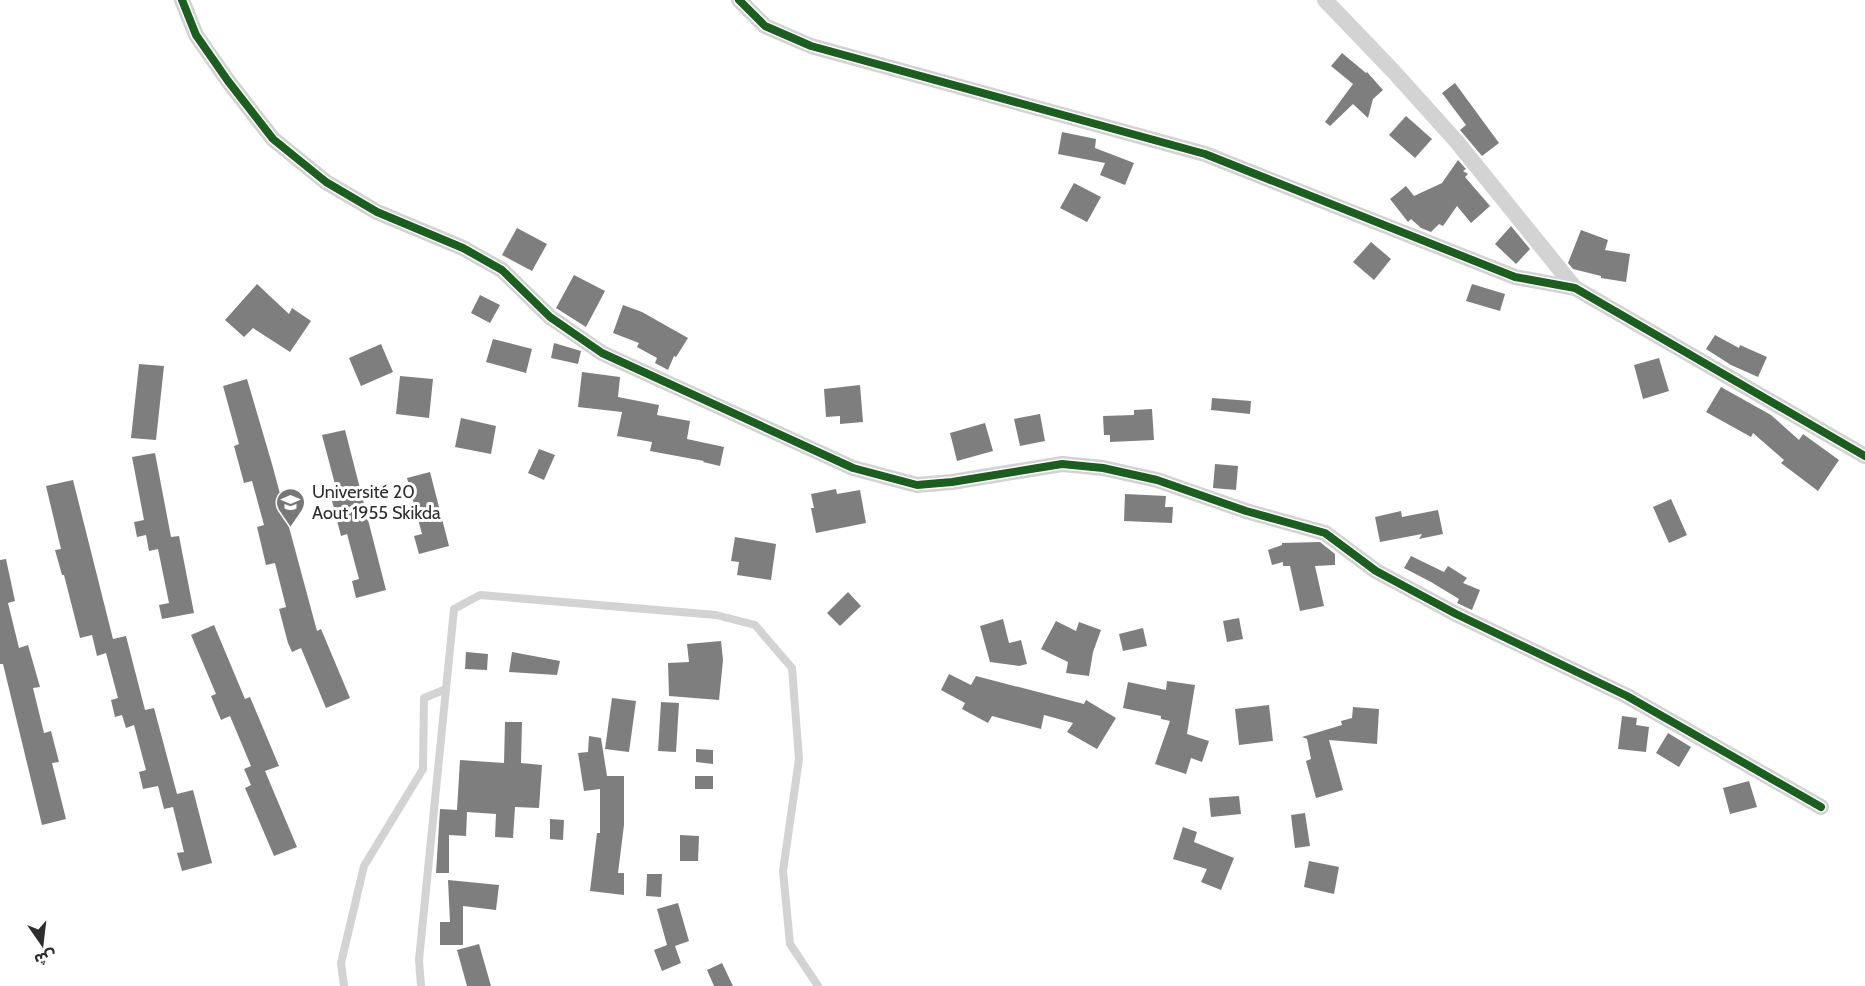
<svg xmlns="http://www.w3.org/2000/svg" width="1865" height="986" viewBox="0 0 1865 986" font-family="Cabin,'Noto Sans Arabic',sans-serif">
	<style>
		.building { fill: #7e7e7e }
		.lines { fill: none; stroke-linecap: round; stroke-linejoin: round }
		.lane { stroke: #d3d3d3; stroke-width: 8 }
		.street { stroke: #d3d3d3; stroke-width: 16 }
		.cycleway-casing { stroke: #fff; stroke-width: 11 }
		.cycleway { stroke: #1b5e20; stroke-width: 8 }
		.labels { text-anchor: middle; dominant-baseline: central; stroke-width: 6; stroke-linejoin: round; paint-order: stroke }
		.poi-label { font-size: 18px; fill: #2e2e2e; stroke: #fff; text-anchor: start }
	</style>
	<rect width="100%" height="100%" fill="#fff"/>
	<g class="building">
		<path d="M1342,53L1366,73L1367,72L1383,90L1373,99L1368,118L1353,104L1330,126L1325,122L1353,84L1331,66Z"/>
		<path d="M1455,83L1499,143L1482,156L1460,130L1466,125L1442,93Z"/>
		<path d="M1406,116L1432,139L1415,158L1389,135Z"/>
		<path d="M1062,132L1096,139L1095,148L1134,163L1125,185L1100,175L1105,163L1058,154Z"/>
		<path d="M1458,160L1466,169L1463,171L1468,174L1465,177L1490,206L1471,223L1457,206L1443,226L1439,224L1431,232L1421,228L1411,219L1408,222L1390,199L1406,186L1414,196L1442,183Z"/>
		<path d="M1074,183L1101,197L1087,222L1060,208Z"/>
		<path d="M1511,226L1530,249L1516,264L1495,244Z"/>
		<path d="M517,228L547,244L532,271L502,255Z"/>
		<path d="M1581,230L1608,240L1605,250L1630,254L1626,282L1601,278V276L1573,269L1568,263Z"/>
		<path d="M1371,242L1391,259L1374,280L1353,262Z"/>
		<path d="M574,275L605,291L586,327L556,308Z"/>
		<path d="M257,284L289,314L292,308L311,321L290,352L253,328L244,337L225,320Z"/>
		<path d="M1472,284L1505,294L1500,311L1466,301Z"/>
		<path d="M480,295L500,305L490,323L471,313Z"/>
		<path d="M623,305L642,312L688,338L676,357L674,356L668,370L655,363L657,358L637,347L639,343L613,333Z"/>
		<path d="M1715,335L1739,348L1740,345L1767,357L1758,377L1731,365L1706,349Z"/>
		<path d="M493,339L532,349L526,373L486,362Z"/>
		<path d="M554,343L581,351L578,364L551,358Z"/>
		<path d="M381,344L393,372L361,386L349,358Z"/>
		<path d="M1659,358L1669,391L1643,399L1634,365Z"/>
		<path d="M139,364L164,366L156,440L131,438Z"/>
		<path d="M582,372L620,377L618,397L659,405L657,415L690,421L687,439L724,447L720,466L703,462L704,461L650,451L652,442L617,436L622,412L578,407Z"/>
		<path d="M400,376L433,379L429,418L396,414Z"/>
		<path d="M247,379L272,464L317,631L321,629L350,698L326,708L301,648L292,652L288,643L279,609L286,607L275,563L266,565L257,527L264,525L252,481L244,483L234,446L239,444L223,386Z"/>
		<path d="M860,385L863,422L840,424V416L826,417L824,389Z"/>
		<path d="M1721,387L1771,415L1799,440L1803,434L1839,460L1818,491L1781,463L1784,460L1753,433L1751,437L1706,412Z"/>
		<path d="M1212,398L1251,401L1250,414L1211,410Z"/>
		<path d="M1152,409L1154,440L1110,442V435H1104L1103,416L1134,415V410Z"/>
		<path d="M1040,414L1045,441L1020,446L1014,419Z"/>
		<path d="M461,418L496,426L491,454L455,447Z"/>
		<path d="M985,423L993,451L957,461L950,433Z"/>
		<path d="M345,430L386,590L356,598L352,581L359,579L347,534L341,536L330,493L337,492L322,435Z"/>
		<path d="M539,449L555,455L544,480L528,473Z"/>
		<path d="M155,453L171,537L179,536L194,613L162,619L159,605L169,603L158,549L149,551L146,535L137,537L134,522L144,520L132,457Z"/>
		<path d="M1215,464L1238,466L1236,490L1213,488Z"/>
		<path d="M430,472L449,546L419,554L414,536L422,534L407,478Z"/>
		<path d="M73,480L113,639L126,636L145,710L154,708L177,794L193,790L212,863L182,871L177,853L184,852L173,807L164,809L158,786L143,789L139,772L146,770L134,725L126,728L122,715L115,717L111,700L118,698L106,653L97,656L92,635L80,638L64,575H62L55,550L61,549L46,486Z"/>
		<path d="M836,489L837,494L860,490L866,523L816,533L811,508H814L811,494Z"/>
		<path d="M1125,494L1166,496L1165,507H1173L1172,523L1124,521Z"/>
		<path d="M1671,499L1687,535L1669,543L1653,507Z"/>
		<path d="M1438,510L1443,534L1419,539L1422,534L1380,542L1375,517L1401,511L1402,517Z"/>
		<path d="M735,537L776,544L771,580L737,575L739,562L731,561Z"/>
		<path d="M1320,542L1335,554V565L1315,566L1324,606L1300,611L1290,566H1283V562L1272,565L1268,550L1282,545V543Z"/>
		<path d="M1411,556L1444,572L1448,566L1467,578L1463,583L1480,590L1472,610L1457,603L1459,599L1431,582L1404,568Z"/>
		<path d="M6,559L15,601L8,603L19,648L28,645L40,687L33,688L44,733L51,731L59,762L52,763L66,819L42,825L3,664H0V560Z"/>
		<path d="M848,592L861,606L840,626L827,613Z"/>
		<path d="M1239,618L1243,639L1227,642L1223,621Z"/>
		<path d="M1003,619L1009,643L1021,640L1027,664L1019,666L990,662L980,626Z"/>
		<path d="M1056,621L1076,631L1079,622L1101,630L1093,652L1089,676L1066,673L1068,662L1041,649Z"/>
		<path d="M214,625L245,699L250,697L279,766L265,771L297,847L274,856L245,788L251,785L244,769L251,766L230,716L221,720L211,696L216,694L191,635Z"/>
		<path d="M1143,628L1147,646L1123,651L1119,634Z"/>
		<path d="M721,641L723,660L719,700L669,696L668,663L689,662L687,644Z"/>
		<path d="M466,652L488,654L487,670L465,669Z"/>
		<path d="M512,652L560,661L557,675L509,672Z"/>
		<path d="M949,674L971,685L976,676L1084,704L1086,700L1116,718L1097,749L1067,732L1073,723L1044,715L1041,729L992,716L988,723L962,709L965,703L941,690Z"/>
		<path d="M1167,681L1195,685L1187,734L1209,741L1202,762L1191,758L1186,774L1155,764L1170,721L1161,719V716L1123,708L1128,682L1166,690Z"/>
		<path d="M612,698L636,701L629,752L605,749Z"/>
		<path d="M661,702L679,703L676,752L658,751Z"/>
		<path d="M1269,705L1273,741L1239,745L1235,709Z"/>
		<path d="M1353,707L1379,709L1377,744L1329,740L1343,790L1316,798L1306,761L1311,759L1307,739L1302,737L1342,725L1341,721L1352,718Z"/>
		<path d="M1622,716L1637,718L1636,725L1649,727L1646,752L1618,749Z"/>
		<path d="M505,722H522L521,763L542,765L539,808L515,807L513,838L495,837L496,814L467,812L466,836L449,835V873H436L440,809L457,810L460,760L504,763Z"/>
		<path d="M1668,733L1691,747L1679,767L1656,753Z"/>
		<path d="M589,736L601,738L607,776H624V825L618,873H624V895L590,891L597,833H600V789L584,791L578,753L588,752Z"/>
		<path d="M696,749L713,750V764L696,762Z"/>
		<rect x="695" y="776" width="18" height="13"/>
		<path d="M1749,781L1757,807L1730,814L1723,788Z"/>
		<path d="M1239,796L1241,814L1211,817L1209,798Z"/>
		<path d="M1305,813L1310,846L1295,848L1291,815Z"/>
		<path d="M550,819L564,820L563,840L550,839Z"/>
		<path d="M1183,827L1197,832L1194,842L1234,858L1221,890L1201,882L1207,869L1173,859Z"/>
		<path d="M680,835L699,836L698,861H680Z"/>
		<path d="M1309,861L1339,867L1334,894L1304,887Z"/>
		<path d="M647,874H662L661,897L646,896Z"/>
		<path d="M448,880L499,885L496,910L463,906V945H440V922H450Z"/>
		<path d="M678,903L689,941L675,946L681,963L662,971L654,950L667,945L657,909Z"/>
		<path d="M479,944L491,986H467L457,950Z"/>
		<path d="M722,963L733,986H714L707,970Z"/>
	</g>
	<g class="lines">
		<g class="lane">
			<path d="M344,986L341,963L364,866L423,769L424,698L446,689"/>
			<path d="M421,986L419,960L454,609L480,595L716,615L755,625L792,668L799,759L783,871L790,944L818,986"/>
		</g>
		<g class="street">
			<path d="M182,0L196,35L228,81L273,139L326,182L377,212L463,248L502,270L550,317L602,353L853,468L917,485L952,482L1062,464L1103,468L1157,480L1246,511L1325,533L1376,571L1456,614L1627,696L1821,807"/>
			<path d="M739,0L765,26L811,46L1205,154L1515,277L1575,288L1865,456"/>
			<path d="M1325,0L1394,72L1457,142L1575,288"/>
		</g>
		<defs>
			<g id="cycleway">
				<path d="M182,0L196,35L228,81L273,139L326,182L377,212L463,248L502,270L550,317L602,353L853,468L917,485L952,482L1062,464L1103,468L1157,480L1246,511L1325,533L1376,571L1456,614L1627,696L1821,807"/>
				<path d="M739,0L765,26L811,46L1205,154L1515,277L1575,288L1865,456"/>
			</g>
		</defs>
		<use href="#cycleway" class="cycleway-casing"/>
		<use href="#cycleway" class="cycleway"/>
	</g>
	<defs>
		<symbol id="university-pin" viewBox="-11 -11 22 30"><path d="M0 17L-7.5 6A9.5 9.5 0 1 1 7.5 6Z" fill="#777" stroke="#fff"/><path d="M0-5L7-2L0 1L-7-2ZM-4 1L0 2.5L4 1V4Q0 6-4 4Z" fill="#fff"/></symbol>
	</defs>
	<g fill-rule="evenodd">
		<use href="#university-pin" x="274" y="486" width="33" height="45"/>
	</g>
	<g class="labels">
		<g class="poi-label">
			<text x="312" y="492">Université 20<tspan x="312" dy="21">Aout 1955 Skikda</tspan></text>
		</g>
	</g>
	<g transform="translate(42 944) rotate(166)" stroke="#ffffff" stroke-width="4.5" paint-order="stroke">
	<path d="M0-4.5L10 22L0 15L-10 22Z" fill="#2e2e2e"/>
	<text y="-9" font-size="16" font-weight="bold" text-anchor="middle" fill="#2e2e2e">ش</text>
	</g>
</svg>
